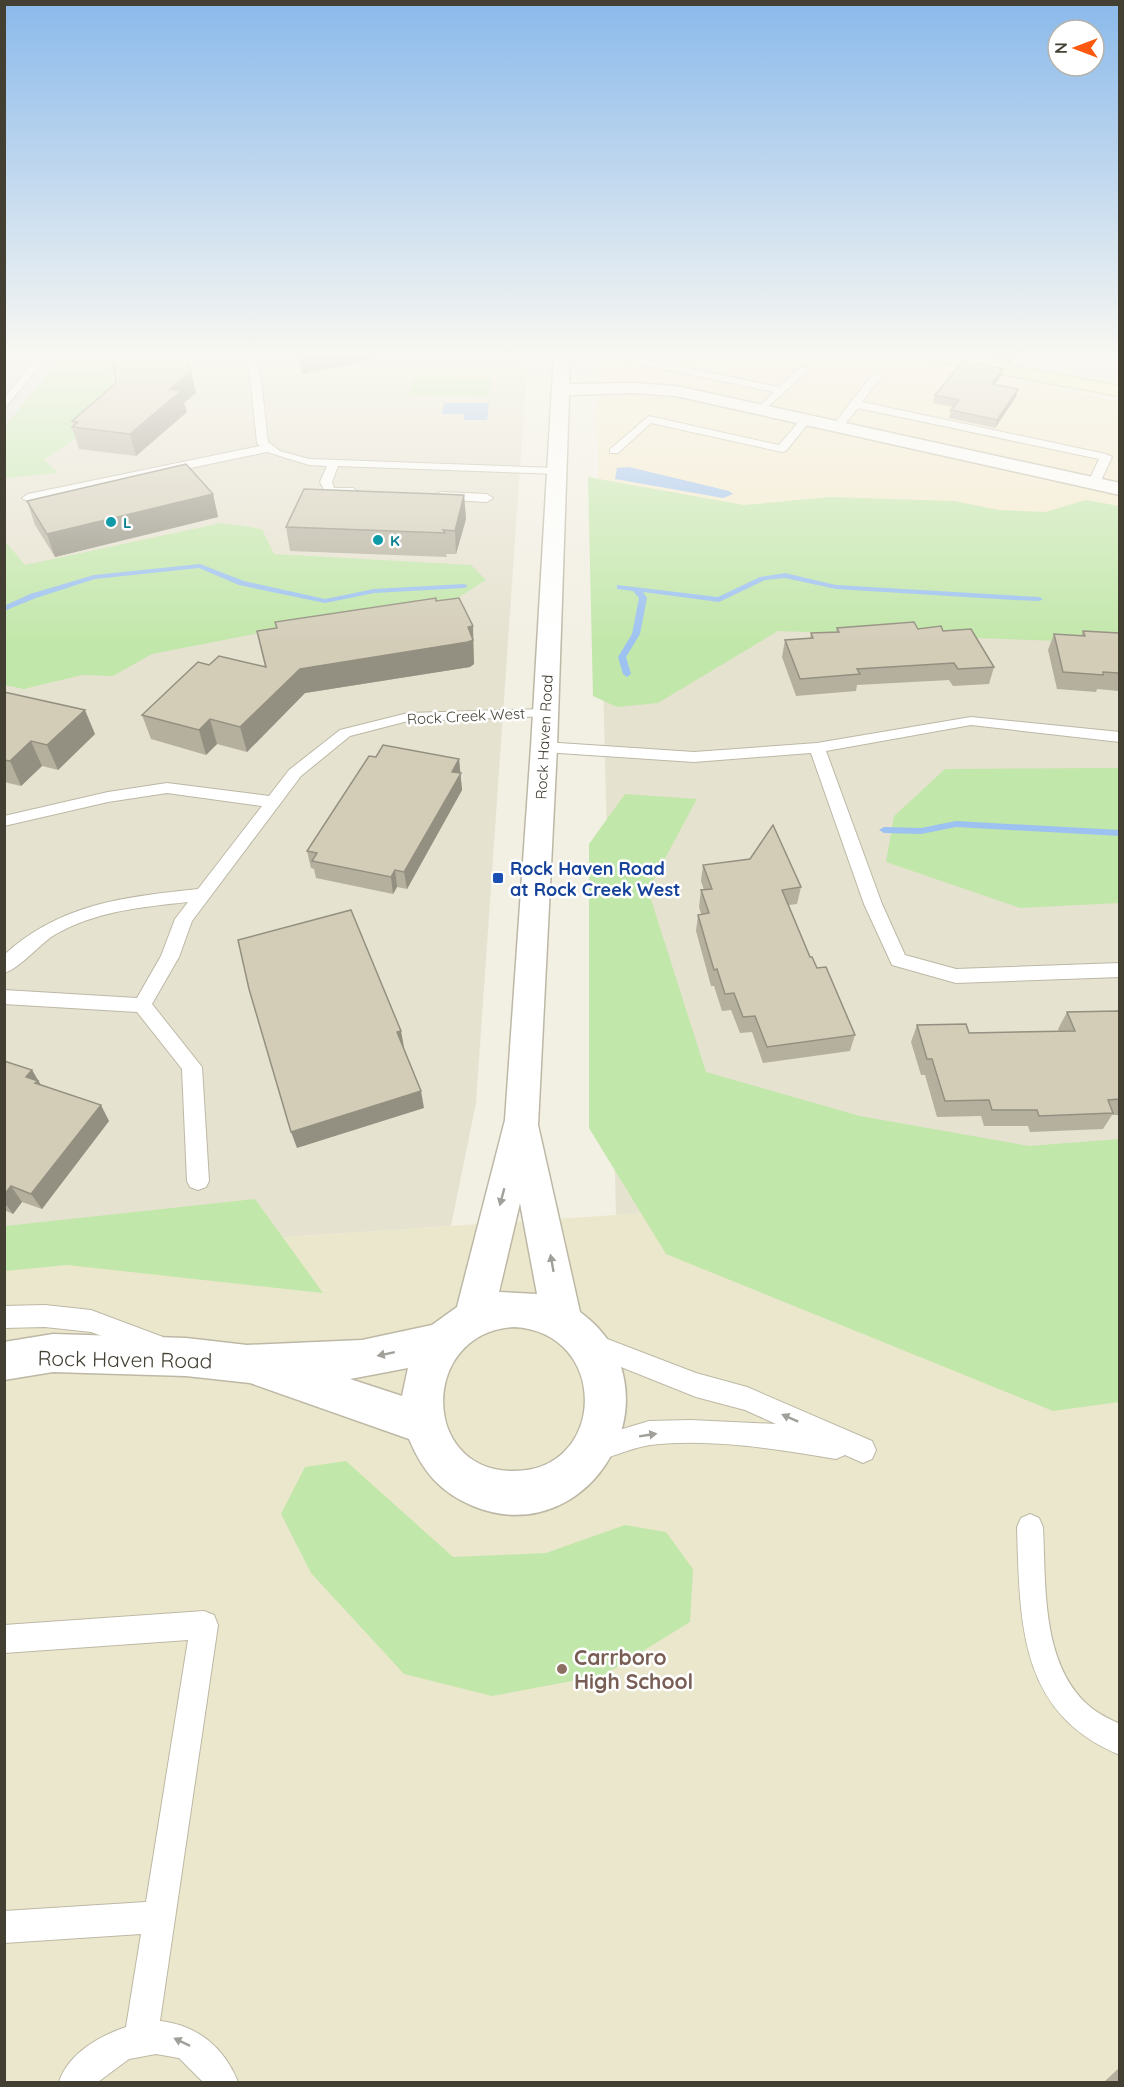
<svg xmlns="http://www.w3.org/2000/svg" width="1124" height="2087" viewBox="0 0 1124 2087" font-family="Quicksand,sans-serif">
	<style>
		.residential { fill: #e6e2d0 }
		.commercial { fill: #f5eacc }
		.education { fill: #ebe7cc }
		.green { fill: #c2e7aa }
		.parking { fill: #e2e0db }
		.water { fill: #9dc1f0 }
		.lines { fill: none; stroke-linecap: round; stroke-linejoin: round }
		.stream { fill: #9dc1f0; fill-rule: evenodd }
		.service-casing { stroke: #bdb8a5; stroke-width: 2 }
		.minor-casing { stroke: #bdb8a5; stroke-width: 3 }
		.secondary-casing { stroke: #d3cc91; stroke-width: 3 }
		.service { fill: #fff; fill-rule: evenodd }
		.minor { fill: #fff; fill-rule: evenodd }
		.secondary { fill: #fffabf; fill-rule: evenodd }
		.wall { fill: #b5b09e }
		.shaded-wall { fill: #949081 }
		.building { fill: #d3cdb8; stroke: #949081; stroke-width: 1.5 }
		.oneway { fill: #a19f99 }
		.culture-dot { fill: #0f9aa8; stroke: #fff; stroke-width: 2 }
		.transit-dot { fill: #1a4fb4; stroke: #fff; stroke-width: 2 }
		.education-dot { fill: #8d6e63; stroke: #fff; stroke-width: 2 }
		.labels { text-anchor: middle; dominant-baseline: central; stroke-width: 5; stroke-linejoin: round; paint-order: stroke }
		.far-culture-label { font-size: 15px; font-weight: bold; fill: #0d838f; stroke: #fff; text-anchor: start }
		.far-street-label { font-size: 15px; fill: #433f33; stroke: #fff }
		.transit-label { font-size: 18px; font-weight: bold; fill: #164399; stroke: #fff; text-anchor: start }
		.near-street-label { font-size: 21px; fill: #433f33; stroke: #fff }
		.near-education-label { font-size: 21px; font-weight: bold; fill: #785e54; stroke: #fff; text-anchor: start }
	</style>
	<rect width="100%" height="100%" fill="#f2efe3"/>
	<g class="residential">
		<path d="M5,353H482L527,367L476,1103L451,1226L5,1256Z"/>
		<path d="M599,512L1119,539V1181L616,1215Z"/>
	</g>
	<path class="commercial" d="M597,353H868L1119,401V539L599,512Z"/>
	<path class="education" d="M1119,1181V2082H5V1256Z"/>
	<g class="green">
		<path d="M62,353H118L111,360L114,405L71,442L44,459L58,473L5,478L4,427L45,378Z"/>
		<path d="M415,377L492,378L489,396L410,395Z"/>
		<path d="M588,477L744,505L831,497L954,501L999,510L1045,512L1086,500L1119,506V643L778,631L658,703L617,707L593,696Z"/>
		<path d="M221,523L262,529L274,554L471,565L486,580L442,608L275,630L152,654L113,676L82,675L24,689L5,685L4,540L25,565Z"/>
		<path d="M1119,768V903L1020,908L886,862L894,816L945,769Z"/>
		<path d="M625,794L697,799L648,890L706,1072L860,1116L1029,1146L1119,1139V1402L1053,1411L666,1254L589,1128V844Z"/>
		<path d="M255,1199L323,1293L67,1265L5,1271V1226Z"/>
		<path d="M346,1461L453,1557L546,1553L625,1525L666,1532L693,1569L690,1622L604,1675L492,1696L404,1674L311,1573L281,1514L305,1467Z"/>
	</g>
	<path class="parking" d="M9,353H62L45,378L5,426L4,358Z"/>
	<g class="water">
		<path d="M444,403H489L487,420H464V414H442Z"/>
		<path d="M629,467L729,491L733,494L723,498L615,479L617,468Z"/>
	</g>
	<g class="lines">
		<g class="stream">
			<path d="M200,564L244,581L325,599L374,589L464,584L468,586L464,588L374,593L325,603L239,585L199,568L95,579L36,598L4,611V606L30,594L94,575Z"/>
			<path d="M785,573L836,585L1039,597L1043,599L1039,601L1014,600L836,589L785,578L765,580L719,602L643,592L647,598L640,634L626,657L631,674L627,677L623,674L618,657L632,634L639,598L633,591L617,589V585L718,597L760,577Z"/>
			<path d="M956,821L1120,830V836L956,827L921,834L884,833L879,830L884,827L921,828Z"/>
		</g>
		<defs>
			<g id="service">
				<path d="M40,353H50L4,409V398Z"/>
				<path d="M237,353H248L259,363L268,442L280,451L309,459L556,468L562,471L556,474L338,466L332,482L334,488H353L359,492C352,498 335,496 326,493L320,482L327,466L309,465L267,452L28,502L22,498L28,494L260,446L257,443L249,364Z"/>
				<path d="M625,355L779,387L801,367L810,369L761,413L756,410L774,392L621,360L620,358Z"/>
				<path d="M876,374L881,377L862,402L1106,454L1112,457L1099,485L1093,489L1087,485L1099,459L858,408L841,429H833V425L872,375Z"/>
				<path d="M649,416L779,445L802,418L811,420L786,451L782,452L651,423L618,453H610V449Z"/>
				<path d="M440,492L487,494L493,498L487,502L436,499L434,496Z"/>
				<path d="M546,709L551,710L553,713L551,716L408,721L350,736L301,776L192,921L179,957L152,1004L202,1067L209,1181L206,1187L198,1190L190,1187L187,1181L182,1069L137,1012L4,1004V990L137,998L161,956L175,919L188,902C143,907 96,911 56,934C40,943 21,968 4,973V955C61,903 125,897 198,889L262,806L167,793L108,802L4,826V816L108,792L167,783L269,796L289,770L340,730L408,713Z"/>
				<path d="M971,717L1120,732V742L971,725L826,751L882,904L905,955L956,969L1120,963V977L956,983L892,965L864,904L811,753L694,762L544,752L536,747L544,742L694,752L817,743Z"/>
				<path d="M45,1305L91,1310L163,1337L167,1345L163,1353L155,1356L91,1332L45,1327L4,1328V1306Z"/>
				<path d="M589,1332L696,1373L747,1387L872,1441L876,1450L872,1459L863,1463L845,1455L836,1459C776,1449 711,1438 650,1445C631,1448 611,1457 592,1463L583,1459L579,1450L583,1441L649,1421L691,1420L776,1424L745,1410L696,1397L581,1351L577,1343L581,1335Z"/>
				<path d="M1030,1514L1039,1518L1043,1527C1046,1585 1041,1663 1088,1705C1097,1713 1109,1719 1120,1724V1755C1018,1713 1020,1622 1017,1527L1021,1518Z"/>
				<path d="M204,1611L214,1615L218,1625L160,2021C197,2025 224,2047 238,2082H203L179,2058L156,2054L129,2059L98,2082H59C68,2054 99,2036 126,2027L141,1934L4,1943V1911L146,1902L188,1640L4,1653V1625Z"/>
			</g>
			<path id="minor" d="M554,353H570L569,384L633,383L676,386L1120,483V495L676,396L633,393L569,395L557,747L538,1125L580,1312C685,1388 593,1555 473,1506C440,1492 423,1472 409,1439L250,1383L186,1376L53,1372L4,1380V1342L53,1334L186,1338L247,1345L362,1340L432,1325L457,1307L505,1120L531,747ZM520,1203L537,1294L499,1292ZM514,1327C611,1332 607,1474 511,1471C419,1469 421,1332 514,1327ZM408,1368L402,1396L350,1379Z"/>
			<path id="secondary" d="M908,353H941L1120,386V396L916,358Z"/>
		</defs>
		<use href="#service" class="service-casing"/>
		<use href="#minor" class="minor-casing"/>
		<use href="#secondary" class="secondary-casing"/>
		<use href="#service" class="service"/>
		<use href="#minor" class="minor"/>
		<use href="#secondary" class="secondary"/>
	</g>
	<g class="wall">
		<path d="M973,353H1019L1011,364L972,356Z"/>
		<path d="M1003,369L1001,376L995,384L1016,397L995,428L949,418L951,410L953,407L933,403L935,395Z"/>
		<path d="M191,371L196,393L184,403L187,412L136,456L79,449L72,427L73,426L72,421Z"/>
		<path d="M213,494L218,517L55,557L35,525L27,501Z"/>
		<path d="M464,495L466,519L456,554H446L447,557L290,551L286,527Z"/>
		<path d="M436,598L437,601L474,650H473L474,664L470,667L305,693L247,752L217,744L206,755L151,739L142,715L265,667L257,631Z"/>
		<path d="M837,628L918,629L943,631L994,667L989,684L953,686L949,680L857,685L856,691L796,696L782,657L785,640L810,638L811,633L836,632Z"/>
		<path d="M1083,631L1119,633V691L1097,689L1096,692L1057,689L1048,650L1054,634L1081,636Z"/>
		<path d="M4,692L95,734L58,770L42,766L21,786L4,782Z"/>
		<path d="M376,757L459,759L462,790L407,889L397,887L393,894L316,878L314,869L311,868L307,851Z"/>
		<path d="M703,865L801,887L797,904L789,905L810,957L855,1035L850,1051L763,1063L752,1032L740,1033L731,1010L722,1011L714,986H711L696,931L698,915L701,914L699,907L701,890H704L701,881Z"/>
		<path d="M1119,1011V1115H1112L1103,1129L1030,1132L1028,1126H984L981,1116L937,1117L925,1075H921L911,1042L917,1025L969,1033L1059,1031L1058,1029L1067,1012Z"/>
		<path d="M4,1061L32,1070L41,1085L109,1121L42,1209L22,1202L13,1214L4,1210Z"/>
		<path d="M1119,2068V2082H1104Z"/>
	</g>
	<g class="shaded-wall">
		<path d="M331,353H374L375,356L371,357L372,360L302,374L300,359Z"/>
		<path d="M1015,353H1019L1011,364L1013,356Z"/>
		<path d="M1003,369L1001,376L989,391L991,384Z"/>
		<path d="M191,371L196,393L184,403L187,412L136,456L130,434L170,389Z"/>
		<path d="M1018,389L1016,397L995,428L997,420Z"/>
		<path d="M213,494L218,517L55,557L47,534Z"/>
		<path d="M464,495L466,519L456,554L455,531Z"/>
		<path d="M473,626L474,664L470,667L305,693L247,752L240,727L300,669Z"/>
		<path d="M85,710L95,734L58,770L47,745Z"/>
		<path d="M210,719L217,744L206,755L199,730Z"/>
		<path d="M31,741L42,766L21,786L10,761Z"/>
		<path d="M459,759L462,790L407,889L404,872L452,772Z"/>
		<path d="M395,870L397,887L393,894L391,877Z"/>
		<path d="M401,1031L404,1047L400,1049L397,1032Z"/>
		<path d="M32,1070L42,1087L26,1077Z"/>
		<path d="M421,1091L424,1108L297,1148L291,1132Z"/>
		<path d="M101,1105L109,1121L42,1209L31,1194Z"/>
		<path d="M11,1186L22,1202L13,1214L4,1202V1195Z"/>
	</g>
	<g class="building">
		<path d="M111,353H183L191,371L170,389L181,391L130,434L72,427L78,422L72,421L116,383Z"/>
		<path d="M300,353H331L300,359Z"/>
		<path d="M994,353H1015L1013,356Z"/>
		<path d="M963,361L1003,369L991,384L1018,389L997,420L951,410L959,400L935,395Z"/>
		<path d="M186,464L213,494L47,534L27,501Z"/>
		<path d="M304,489L464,495L455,531L443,530L445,533L286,527Z"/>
		<path d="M436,598V601L459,598L473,626L468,627L473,640L468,642L300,669L240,727L210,719L199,730L142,715L198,662L209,665L219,656L266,667L257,631L277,628L275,622Z"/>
		<path d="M914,622L918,629L941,626L943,631L971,629L994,667L958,669L954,663L857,669L860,674L800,679L785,640L813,638L811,633L839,632L837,628Z"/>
		<path d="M1083,631L1119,633V673L1103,672V675L1063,672L1054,634L1085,636Z"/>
		<path d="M4,692L85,710L47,745L31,741L10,761L4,760Z"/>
		<path d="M383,745L459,759L452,772L461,773L404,872L395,870L391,877L312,861L317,853L307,851L369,756L376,757Z"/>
		<path d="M773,825L801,887L782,890L810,957H812L817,968L826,967L855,1035L767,1047L755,1016L743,1017L734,993L725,994L717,969L714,970L698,915L709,913L701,890L712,889L703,865L750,859Z"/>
		<path d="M351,910L401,1031L397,1032L421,1091L291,1132L249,989L238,940Z"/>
		<path d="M1119,1011V1099L1108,1100L1113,1113L1039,1116L1037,1110H992L989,1100L945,1101L932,1059H927L917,1025L966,1024L969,1033L1075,1031L1067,1012Z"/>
		<path d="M4,1061L32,1070L26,1077L38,1081L35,1083L101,1105L31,1194L11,1186L4,1195Z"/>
	</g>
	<defs><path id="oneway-solid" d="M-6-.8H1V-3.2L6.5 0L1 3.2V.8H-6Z" transform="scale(1.5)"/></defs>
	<g class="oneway">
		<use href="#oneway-solid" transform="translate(502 1197) rotate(105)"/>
		<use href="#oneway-solid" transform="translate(552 1263) rotate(-100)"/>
		<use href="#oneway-solid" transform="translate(386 1354) rotate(168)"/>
		<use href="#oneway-solid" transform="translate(790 1418) rotate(-156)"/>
		<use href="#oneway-solid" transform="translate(648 1435) rotate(-9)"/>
		<use href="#oneway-solid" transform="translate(182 2042) rotate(-154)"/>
	</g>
	<linearGradient id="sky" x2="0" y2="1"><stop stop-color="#8ab9eb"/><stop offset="0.55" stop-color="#f9f8f2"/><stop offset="1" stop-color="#f9f8f2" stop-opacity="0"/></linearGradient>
	<rect width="1124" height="645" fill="url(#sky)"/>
	<g class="culture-dot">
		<circle cx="111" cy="522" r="6"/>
		<circle cx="378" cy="540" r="6"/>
	</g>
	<rect class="transit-dot" x="492" y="872" width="12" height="12" rx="3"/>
	<circle class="education-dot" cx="562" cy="1669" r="6"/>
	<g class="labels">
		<g class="far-culture-label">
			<text x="123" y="522">L</text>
			<text x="390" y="540">K</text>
		</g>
		<g class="far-street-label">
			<text transform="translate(466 716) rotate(-3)">Rock Creek West</text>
			<text transform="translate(544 737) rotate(-87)">Rock Haven Road</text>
		</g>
		<g class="transit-label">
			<text x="510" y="868">Rock Haven Road<tspan x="510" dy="21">at Rock Creek West</tspan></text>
		</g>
		<g class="near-street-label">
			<text transform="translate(125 1359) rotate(1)">Rock Haven Road</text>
		</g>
		<g class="near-education-label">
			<text x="574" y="1657">Carrboro<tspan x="574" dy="24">High School</tspan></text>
		</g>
	</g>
	<rect width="1124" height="2087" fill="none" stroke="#433f33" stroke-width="12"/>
	<g transform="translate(1076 48) rotate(270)"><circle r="28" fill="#ffffff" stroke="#b4b2ad" stroke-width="1.5"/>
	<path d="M0-4.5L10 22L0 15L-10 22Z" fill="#fc590f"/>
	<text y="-9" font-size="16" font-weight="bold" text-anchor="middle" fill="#433f33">N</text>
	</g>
</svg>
